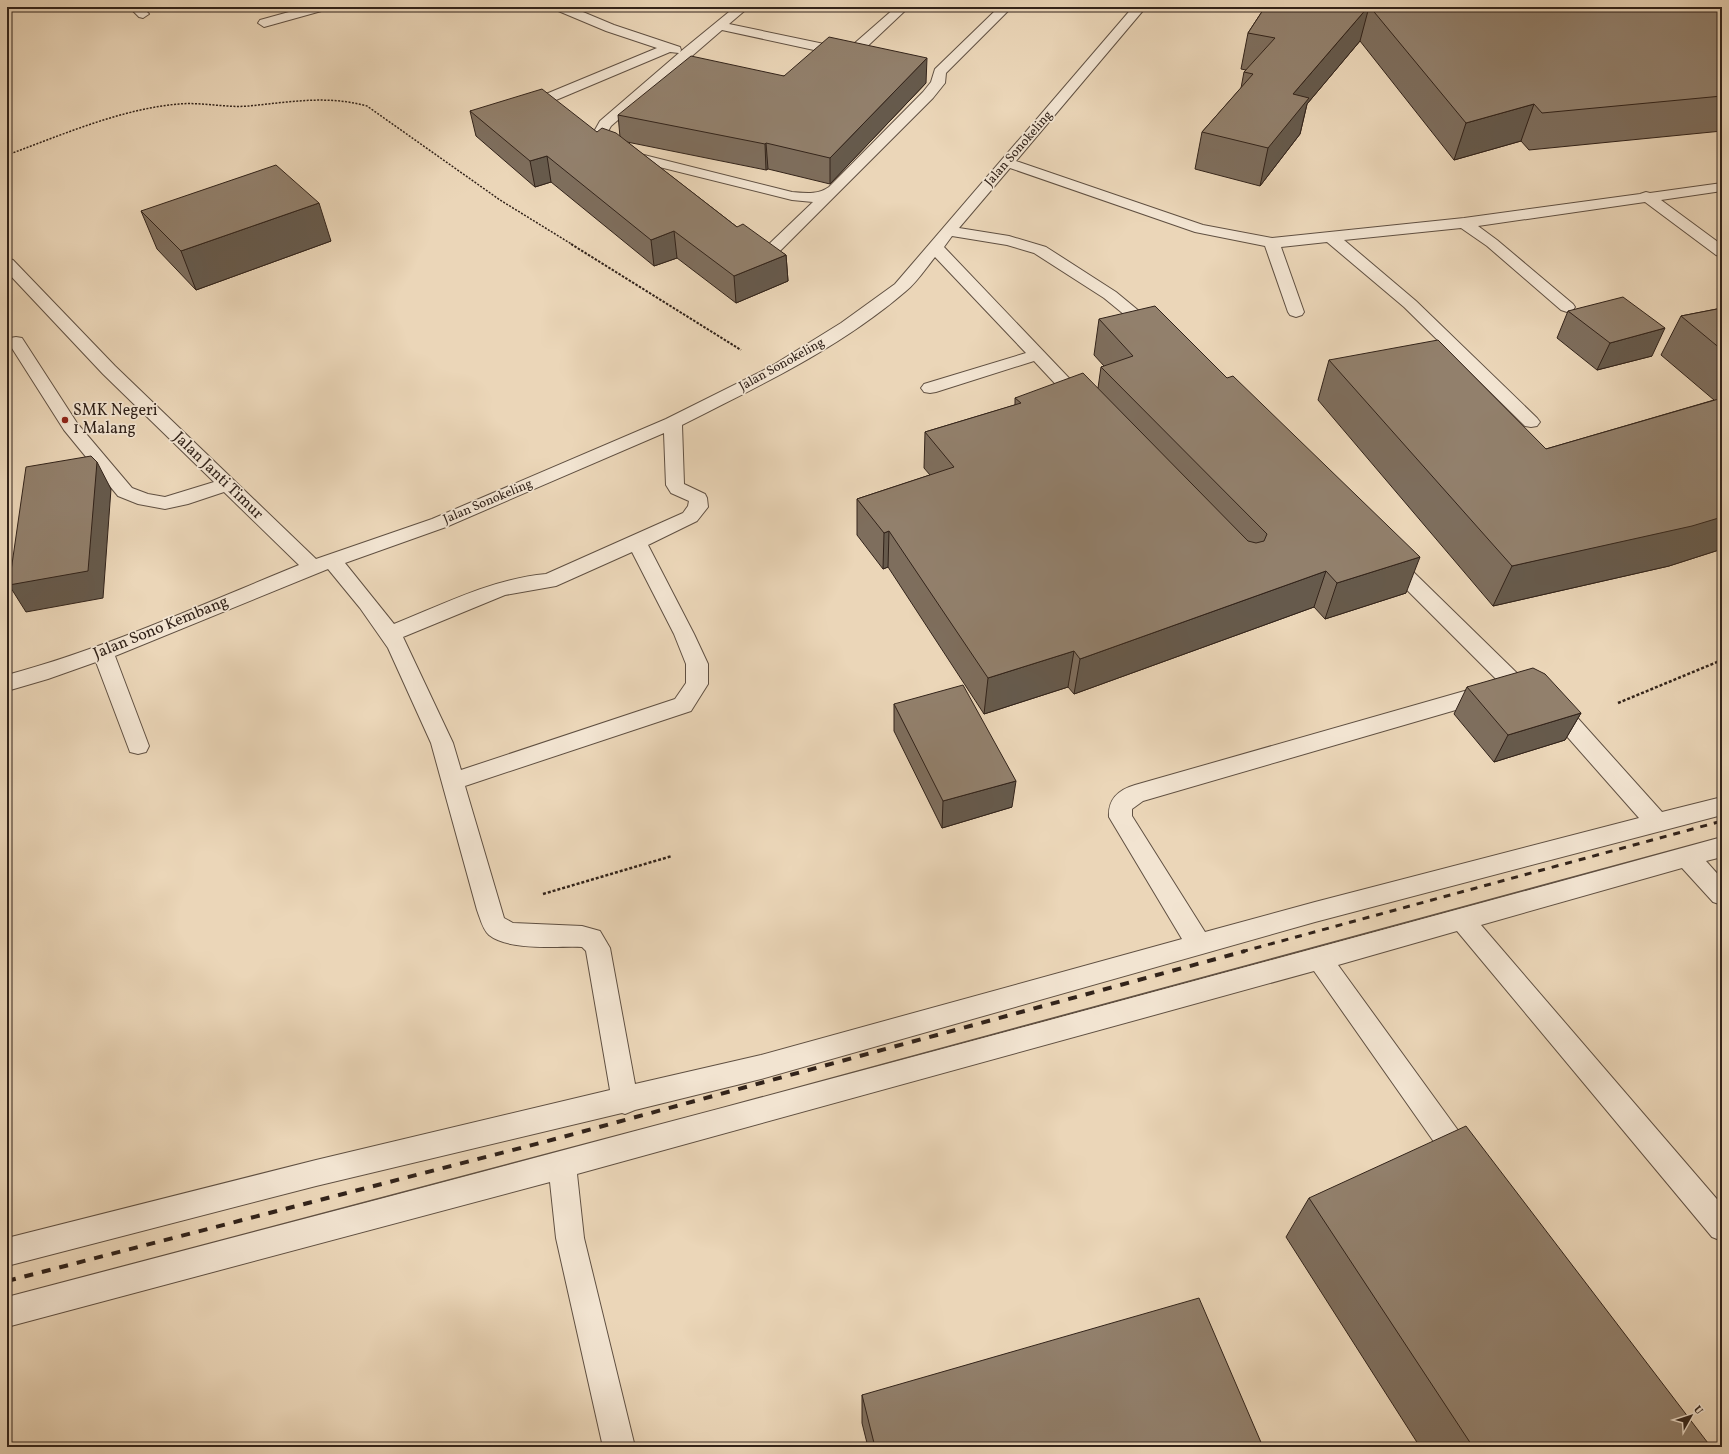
<svg xmlns="http://www.w3.org/2000/svg" width="1729" height="1454" viewBox="0 0 1729 1454" font-family="Vollkorn,serif">
	<style>
		.lines { fill: none; stroke-linecap: round; stroke-linejoin: round }
		.minor-casing { stroke: #605042; stroke-width: 2 }
		.path-far2 { stroke: #32231a; stroke-width: 1.5; stroke-dasharray: 2 1.5; stroke-linecap: butt }
		.path-far1 { stroke: #32231a; stroke-width: 2; stroke-dasharray: 2.5 1.5; stroke-linecap: butt }
		.path { stroke: #32231a; stroke-width: 2.5; stroke-dasharray: 3 2; stroke-linecap: butt }
		.minor { fill: #f2e4d1; fill-rule: evenodd }
		.rail-far1 { stroke: #32231a; stroke-width: 3; stroke-dasharray: 7 7; stroke-linecap: butt }
		.rail { stroke: #32231a; stroke-width: 4; stroke-dasharray: 9 9; stroke-linecap: butt }
		.wall { fill: #7e6e5d; stroke: #32231a }
		.shaded-wall { fill: #665a4c; stroke: #32231a }
		.building { fill: #92806c; stroke: #32231a }
		.poi-dot { fill: #8f2418; stroke: #f2e4d1; stroke-width: 1.5 }
		.labels { text-anchor: middle; dominant-baseline: central; stroke-width: 3.5; stroke-linejoin: round; paint-order: stroke }
		.far-street-label { font-size: 13px; fill: #32231a; stroke: #f2e4d1 }
		.poi-label { font-size: 16px; fill: #32231a; stroke: #f2e4d1; text-anchor: start }
		.street-label { font-size: 16px; fill: #32231a; stroke: #f2e4d1 }
	</style>
	<rect width="100%" height="100%" fill="#ebd6b8"/>
	<filter id="stains"><feTurbulence type="fractalNoise" baseFrequency=".005" numOctaves="4"/><feColorMatrix values="0 0 0 0 .2 0 0 0 0 .09 0 0 0 0 .02 0 0 0 .5 -.17"/></filter>
	<radialGradient id="worn" r=".72"><stop offset=".6" stop-color="#630" stop-opacity="0"/><stop offset="1" stop-color="#630" stop-opacity=".3"/></radialGradient>
	<g class="lines">
		<defs>
			<g id="minor">
				<path d="M129,7H142L149,14L143,18L139,17Z"/>
				<path d="M307,7H327L325,10L264,27L258,23L260,20Z"/>
				<path d="M554,7H571L614,25L680,47L681,50L680,52L735,7H749L729,24L848,49L896,7H909L856,57L851,58L722,30L611,126L603,140H593L591,137L600,121L679,53L670,52L556,100L554,104L570,115L568,118C559,120 546,113 541,106L540,101L546,94L657,48L606,31L556,10Z"/>
				<path d="M999,7H1012L946,73L945,83L933,98L779,252L764,257L744,247L741,244L744,241H754L765,246H767L813,202L792,200L619,157L617,154L619,151L624,150L792,192C805,193 818,195 829,187L923,92L931,82L935,69Z"/>
				<path d="M1133,7H1146L1016,161L1203,225L1272,238L1464,218L1640,194L1646,192L1650,193L1722,183V191L1661,200L1722,245V257L1716,255L1645,202L1478,226L1497,240L1573,304L1575,307L1573,310L1567,312L1561,310L1487,246L1461,228L1344,240L1416,301L1537,418L1540,422L1537,426L1531,427L1525,426L1404,307L1327,242L1281,247L1304,312L1302,315L1296,317L1290,315L1288,312L1265,246L1195,232L1010,168L959,228L1009,236L1046,247L1116,292L1162,330L1160,334L1154,335L1148,334L1104,298L1034,253L1007,245L952,236L944,247L1088,398L1091,402L1088,406L1082,407L1076,406L1034,361L936,392L930,393L924,392L921,388L924,384L1026,353L935,257C926,268 917,282 906,291C840,348 759,386 682,425L684,484L705,494L707,498L708,507L697,521L648,545L694,634L708,664V684L691,711L465,786L504,918L513,923L582,926L600,931L610,948L635,1084L761,1055L1182,939L1109,817C1108,799 1118,790 1135,785L1489,684L1497,686L1500,692L1497,698L1143,801L1132,809V816L1205,932L1315,902L1639,818L1541,707L1527,696L1507,690L1382,565L1379,560L1382,555L1389,553L1396,555L1522,678L1543,684L1557,695L1662,812L1722,797V815L1315,922L761,1079L635,1110L625,1114L622,1113L316,1186L7,1266V1238L316,1160L610,1090L586,951L582,947C557,946 509,951 489,935C483,930 480,918 477,910L431,743L388,648L360,608L328,569L115,656L149,746L146,752L138,754L130,752L96,662L48,679L7,691V675C107,648 203,604 299,565L224,492L188,504L165,509L138,504L118,496L64,430L8,342L10,338L16,337L22,338L77,423L132,488L148,494L165,497L214,482L103,374L7,272V258L13,260L115,366L316,559L432,519L666,419L770,367L841,323L895,284ZM664,433L666,485L671,493L689,501L688,506L683,513L546,574C492,579 444,604 394,624L345,563L446,527ZM632,552L674,634L686,664V683L675,699L461,770L453,743L403,637L505,595L556,586Z"/>
				<path d="M1722,837V857L1706,861L1722,879V905L1713,902L1682,868L1481,925L1722,1205V1241L1712,1237L1457,931L1338,965L1473,1151L1477,1160L1473,1169L1463,1173L1453,1169L1314,971L577,1174L584,1238L635,1447H603L556,1238L550,1182L7,1327V1297C579,1147 1153,994 1722,837Z"/>
			</g>
		</defs>
		<use href="#minor" class="minor-casing"/>
		<path class="path-far2" d="M7,155C62,135 120,109 179,104C202,102 226,108 249,106C290,102 327,95 367,106L500,200L573,245"/>
		<path class="path-far1" d="M571,244L741,350"/>
		<g class="path">
			<path d="M1618,703L1722,660"/>
			<path d="M543,894L672,856"/>
		</g>
		<use href="#minor" class="minor"/>
		<path class="rail-far1" d="M1241,952L1722,821"/>
		<path class="rail" d="M7,1281L559,1138L1245,951"/>
	</g>
	<g class="wall">
		<path d="M1265,7H1722V131L1529,150L1521,141L1454,160L1360,41L1307,104L1300,134L1260,186L1195,169L1202,132L1241,88L1244,72L1246,70L1241,69L1248,33Z"/>
		<path d="M784,76L926,83L830,184L768,169L766,170L627,142L737,227L786,255L788,281L736,303L677,258L654,266L551,182L535,187L476,136L470,111L597,132L620,137L618,115Z"/>
		<path d="M141,211L331,241L196,290L157,249Z"/>
		<path d="M1722,308V549L1669,566L1493,606L1318,400L1329,360L1546,449L1714,400L1661,355L1681,316Z"/>
		<path d="M1568,311L1652,356L1597,370L1557,338Z"/>
		<path d="M1099,319L1406,593L1325,619L1314,607L1074,694L1068,687L984,714L888,567L883,569L857,535V499L930,475L924,468L925,432L1015,405V398L1098,388L1101,367L1104,366L1094,355Z"/>
		<path d="M1467,687L1581,713L1565,740L1494,762L1454,714Z"/>
		<path d="M894,704L1012,807L942,828L894,731Z"/>
		<path d="M1309,1198L1711,1447H1420L1286,1237Z"/>
		<path d="M862,1395L1263,1447H868L862,1423Z"/>
	</g>
	<g class="shaded-wall">
		<path d="M1368,7H1369L1360,41L1307,104L1300,134L1260,186L1268,148L1293,94Z"/>
		<path d="M927,58L926,83L830,184V158Z"/>
		<path d="M1534,104L1521,141L1454,160L1466,123Z"/>
		<path d="M766,143L768,169L766,170L765,144Z"/>
		<path d="M547,156L551,182L535,187L530,161Z"/>
		<path d="M319,203L331,241L196,290L181,251Z"/>
		<path d="M674,231L677,258L654,266L651,240Z"/>
		<path d="M786,255L788,281L736,303L734,276Z"/>
		<path d="M1665,328L1652,356L1597,370L1610,343Z"/>
		<path d="M97,462L111,489L103,598L26,612L9,585Z"/>
		<path d="M1722,517V549L1669,566L1493,606L1512,566Z"/>
		<path d="M889,531L888,567L883,569L884,533Z"/>
		<path d="M1420,557L1406,593L1325,619L1337,583Z"/>
		<path d="M1326,571L1314,607L1074,694L1080,659Z"/>
		<path d="M1074,651L1068,687L984,714L988,678Z"/>
		<path d="M1581,713L1565,740L1494,762L1508,735Z"/>
		<path d="M1016,781L1012,807L942,828L943,801Z"/>
	</g>
	<g class="building">
		<path d="M1265,7H1368L1293,94L1309,98L1268,148L1202,132L1253,74L1244,72L1275,38L1248,33Z"/>
		<path d="M1370,7H1722V96L1542,113L1534,104L1466,123Z"/>
		<path d="M829,37L927,58L830,158L766,143L765,144L618,115L691,56L784,76Z"/>
		<path d="M542,89L597,132L602,128L616,133L737,227L743,224L786,255L734,276L674,231L651,240L547,156L530,161L470,111Z"/>
		<path d="M276,165L319,203L181,251L141,211Z"/>
		<path d="M1623,297L1665,328L1610,343L1568,311Z"/>
		<path d="M1155,306L1227,378L1233,376L1420,557L1337,583L1326,571L1080,659L1074,651L988,678L889,531L884,533L857,499L954,467L925,432L1021,403L1015,398L1083,373L1248,541L1256,543L1264,541L1267,534L1101,367L1133,356L1099,319Z"/>
		<path d="M1722,308V350L1681,316Z"/>
		<path d="M1438,340L1546,449L1722,398V517L1692,526L1512,566L1329,360Z"/>
		<path d="M91,456L97,462L88,571L9,585L26,467Z"/>
		<path d="M1533,668L1545,674L1581,713L1508,735L1467,687Z"/>
		<path d="M963,685L1016,781L943,801L894,704Z"/>
		<path d="M1466,1126L1711,1447H1473L1309,1198Z"/>
		<path d="M1199,1298L1263,1447H875L862,1395Z"/>
	</g>
	<circle class="poi-dot" cx="65" cy="420" r="4"/>
	<g class="labels">
		<g class="far-street-label">
			<text transform="translate(1019 149) rotate(-49)">Jalan Sonokeling</text>
			<text transform="translate(782 365) rotate(-29)">Jalan Sonokeling</text>
			<text transform="translate(488 502) rotate(-23)">Jalan Sonokeling</text>
		</g>
		<g class="poi-label">
			<text x="73" y="411">SMK Negeri<tspan x="73" dy="18">1 Malang</tspan></text>
		</g>
		<g class="street-label">
			<text transform="translate(218 476) rotate(44)">Jalan Janti Timur</text>
			<text transform="translate(161 628) rotate(-22)">Jalan Sono Kembang</text>
		</g>
	</g>
	<rect width="1729" height="1454" fill="none" stroke="#ebd6b8" stroke-width="24"/>
	<rect x="8" y="8" width="1713" height="1438" fill="none" stroke="#32231a" stroke-width="2"/>
	<rect x="12" y="12" width="1705" height="1430" fill="none" stroke="#32231a"/>
	<g transform="translate(1691 1416) rotate(51)" stroke="#f2e4d1" stroke-width="3" paint-order="stroke">
	<path d="M0-3L7 15L0 10L-7 15Z" fill="#32231a"/>
	<text y="-6" font-size="11" font-weight="bold" text-anchor="middle" fill="#32231a">U</text>
	</g>
	<rect width="100%" height="100%" filter="url(#stains)"/>
	<rect width="100%" height="100%" fill="url(#worn)"/>
</svg>
